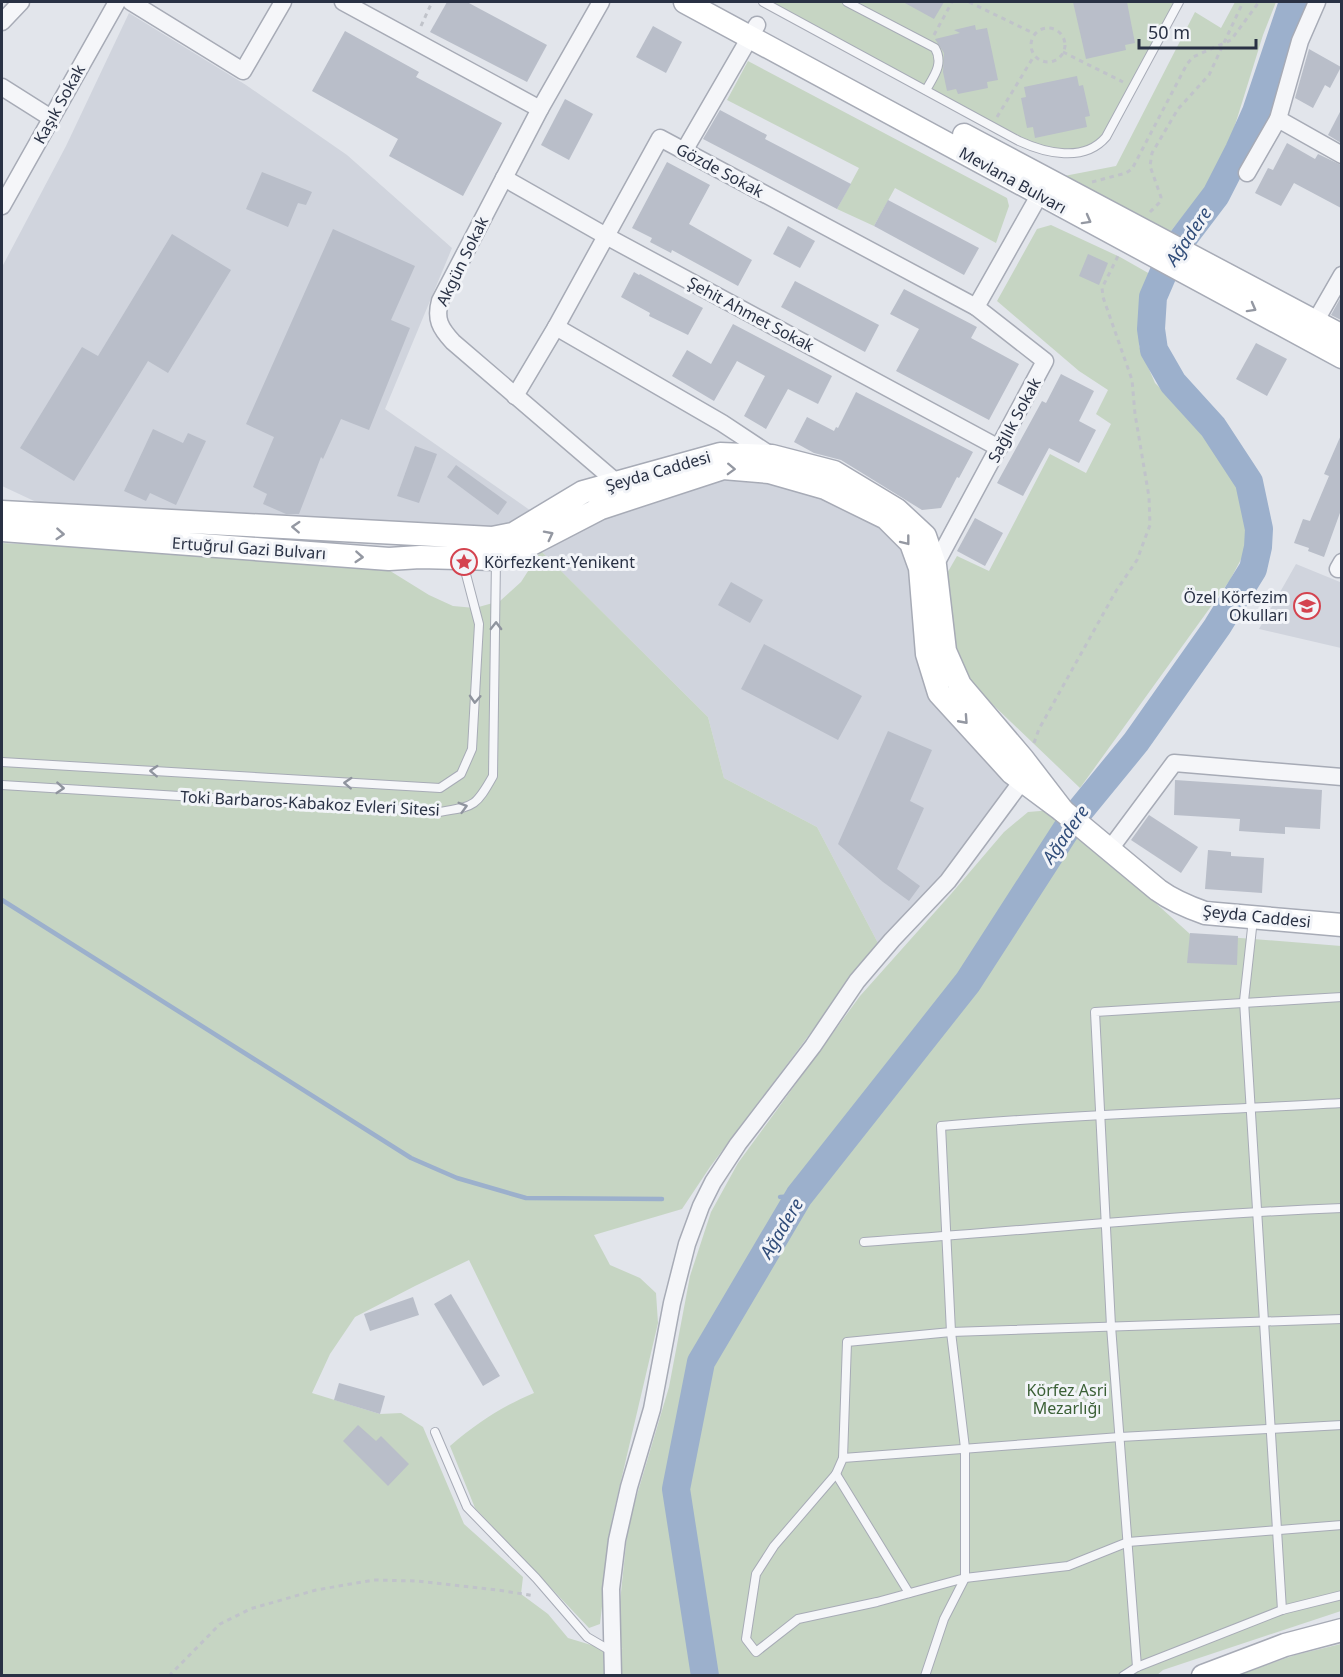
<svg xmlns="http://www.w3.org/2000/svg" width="1343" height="1677" viewBox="0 0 1343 1677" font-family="'Noto Sans',sans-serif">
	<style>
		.built { fill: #d0d4dd }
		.green { fill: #c6d5c3 }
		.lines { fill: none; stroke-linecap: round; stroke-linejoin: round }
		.stream { stroke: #9cb0cc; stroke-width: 4.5 }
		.river { stroke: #9cb0cc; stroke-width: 28 }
		.building { fill: #b9bec9 }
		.lane-casing { stroke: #a7abb6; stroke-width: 10 }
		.street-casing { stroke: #a7abb6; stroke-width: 19 }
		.secondary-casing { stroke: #a7abb6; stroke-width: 25 }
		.path { stroke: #c0c3ca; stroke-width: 3; stroke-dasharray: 4.5 4.5; stroke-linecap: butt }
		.lane { stroke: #f5f6f9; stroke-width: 8 }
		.street { stroke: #f5f6f9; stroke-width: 16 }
		.secondary { stroke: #fff; stroke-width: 22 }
		.oneway { stroke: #9498a2 }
		.oneway2 { stroke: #8f949e }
		.labels { text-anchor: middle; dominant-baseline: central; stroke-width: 6; stroke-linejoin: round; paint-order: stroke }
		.street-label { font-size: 16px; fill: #293144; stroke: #f2f4f8 }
		.poi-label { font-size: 16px; fill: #293144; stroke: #f2f4f8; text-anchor: start }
		.park-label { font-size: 16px; fill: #3b6036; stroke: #f2f4f8 }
		.water-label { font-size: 18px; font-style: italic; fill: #314d7a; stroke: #f2f4f8 }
	</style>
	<rect width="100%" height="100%" fill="#e2e5eb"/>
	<g class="built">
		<path d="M129,13L246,85L347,155L452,248L385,409L534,513L504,527L47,507L2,486V267L66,146Z"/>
		<path d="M723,476L757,479L823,495L887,528L905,548L916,615L1011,782L956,859L879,945L817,827L724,778L708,717L541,551L604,518Z"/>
		<path d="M1296,564L1340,582L1341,580V648L1259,629Z"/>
	</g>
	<g class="green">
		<path d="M763,2H1179L1101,143L1066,154L1033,147Z"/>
		<path d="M1235,2H1276L1263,35L1226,154L1208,185L1167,236L1059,177L1116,166L1195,12L1221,28Z"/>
		<path d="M748,61L1007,198L1009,206L996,243L895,188L874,226L837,209L859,168L727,100Z"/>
		<path d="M1051,225L1120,257L1150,274L1139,346L1155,383L1186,414L1232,475L1247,514V548L1230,580L1080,788L963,676L954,653L942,582L957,556L989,571L1050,454L1086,473L1111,424L1096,414L1108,390L1079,371L997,301L1037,229Z"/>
		<path d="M2,543L226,555L387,569L429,595L453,606L475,608L500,601L521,582L541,551L708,717L724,778L817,827L879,945L845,987L710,1167L682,1209L594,1235L610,1265L640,1278L656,1293L658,1323L612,1519L600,1624L589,1628L475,1508L450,1446C478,1422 501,1407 534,1393L469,1260L415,1286L355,1317L330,1354L312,1393L380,1414L401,1413L423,1427L464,1524L523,1577L521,1594L548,1614L568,1638L611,1651L623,1648H618L617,1631L628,1525L669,1387L690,1276L711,1212L738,1163L860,996L951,894L1004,832L1028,812L1052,810L1190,934L1341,946V1611L1163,1670L1156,1676L2,1675Z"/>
		<path d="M1341,1644V1675H1238L1295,1655Z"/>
	</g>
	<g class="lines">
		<g class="stream">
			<path d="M2,900L411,1158L457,1178L526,1198L662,1199"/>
			<path d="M780,1197L799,1196"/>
		</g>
		<path class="river" d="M705,1676L676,1489L701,1362L799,1196L968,982L1073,819L1136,742L1217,627L1253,569L1258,547L1259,529L1249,482L1213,427L1173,383L1154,350L1151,329L1153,297L1172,253L1216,195L1239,150L1256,112L1293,2"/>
	</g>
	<g class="building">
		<path d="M447,2H467L547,45L527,82L430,32Z"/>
		<path d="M903,2H944L934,19Z"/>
		<path d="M1073,2H1127L1135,43L1125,45L1126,50L1086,59Z"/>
		<path d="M975,25L976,30L987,28L998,80L987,82L988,88L958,94L956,89L947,91L943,72L944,53L935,39L960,33L954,30Z"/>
		<path d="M653,26L682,42L666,73L636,57Z"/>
		<path d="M345,31L419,72L416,77L502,123L463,196L389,156L398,139L312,91Z"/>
		<path d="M1309,49L1341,67L1330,88L1325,85L1313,108L1295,98Z"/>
		<path d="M1077,76L1079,86L1083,85L1090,116L1085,117L1087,127L1035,138L1033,127L1027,128L1021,98L1026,97L1024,87Z"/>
		<path d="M565,99L593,114L569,160L541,145Z"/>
		<path d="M720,110L767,135L765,139L851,184L837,209L703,139Z"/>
		<path d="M1341,110V143L1328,135Z"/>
		<path d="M1287,143L1315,159L1318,154L1341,165V208L1294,183L1281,206L1255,193L1268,168L1273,170Z"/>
		<path d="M667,162L710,185L689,224L752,260L738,286L672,250L671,253L650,242L652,238L632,228Z"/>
		<path d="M262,172L312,192L306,205L298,203L288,227L246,209Z"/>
		<path d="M888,200L979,248L964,275L874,226Z"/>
		<path d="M788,226L815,241L800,268L773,254Z"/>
		<path d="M333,229L415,266L391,320L410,328L369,430L341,419L323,459L321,457L299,514H286L263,504L267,494L253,487L274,437L246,424Z"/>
		<path d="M172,234L231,270L168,373L148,361L74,481L20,448L82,347L98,356Z"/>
		<path d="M1088,254L1108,263L1099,285L1079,276Z"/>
		<path d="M634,272L639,275L640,274L703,308L688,335L649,316L650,313L621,297Z"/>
		<path d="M795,281L879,325L865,352L781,307Z"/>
		<path d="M904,289L977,327L971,338L1019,364L989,420L896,371L919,329L890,314Z"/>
		<path d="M1341,297V320L1331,315Z"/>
		<path d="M733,324L832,376L818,404L788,389L766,429L744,416L765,376L737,361L714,401L672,376L687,350L711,364Z"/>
		<path d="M1256,343L1287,359L1267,396L1236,379Z"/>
		<path d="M1061,374L1094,391L1079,421L1096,430L1079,463L1049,448L1023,496L997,483L1042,401L1046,403Z"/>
		<path d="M856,392L973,452L959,478L957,477L941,508L922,510L841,460L814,453L794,442L807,417L834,431L836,427L838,428Z"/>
		<path d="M153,429L183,443L188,433L206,441L176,505L150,493L146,501L124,491Z"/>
		<path d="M1341,435V510L1324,557L1308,551L1309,548L1294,543L1303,519L1310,521L1329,476L1324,474Z"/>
		<path d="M415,446L437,454L419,503L397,496Z"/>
		<path d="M456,465L507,502L498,515L447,477Z"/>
		<path d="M975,518L1003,533L985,566L957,551Z"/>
		<path d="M731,582L763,600L750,623L718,605Z"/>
		<path d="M764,644L862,696L838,740L741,689Z"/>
		<path d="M888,731L932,750L910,801L924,808L897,869L920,886L909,901L883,882L838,844Z"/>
		<path d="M1175,780L1322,790L1320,829L1285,827V834L1239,831L1240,819L1174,815Z"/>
		<path d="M1149,815L1198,847L1181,873L1131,840Z"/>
		<path d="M1208,850L1231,852V856L1264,858L1262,893L1205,889Z"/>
		<path d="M1190,933L1238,936L1237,965L1187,963Z"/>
		<path d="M451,1294L500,1376L483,1386L434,1304Z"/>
		<path d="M413,1297L419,1315L370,1331L364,1314Z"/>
		<path d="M339,1383L385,1396L380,1414L334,1400Z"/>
		<path d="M358,1425L376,1441L381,1436L409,1464L388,1486L343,1441Z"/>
	</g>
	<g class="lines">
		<defs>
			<g id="lane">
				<path d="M763,2L1019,141C1045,153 1084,163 1106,137L1179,2"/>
				<path d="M847,2L935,48C944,64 934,76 926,90"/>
				<path d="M2,762L440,788L461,774L472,749L479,624L462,559"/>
				<path d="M2,785L439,812C474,806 475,808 493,776L496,559"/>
				<path d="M1253,919L1244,1001L1282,1610"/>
				<path d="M864,1242C1023,1231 1182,1214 1342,1208"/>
				<path d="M1342,1425L1120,1437L843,1458L836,1474L774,1546L756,1574L746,1639L756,1652L798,1619L877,1602L965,1578L1068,1566L1128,1542L1342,1525"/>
				<path d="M435,1432L467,1507L536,1578L587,1637L611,1651"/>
				<path d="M843,1458L847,1342L951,1332L1342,1319"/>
				<path d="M836,1474L909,1593"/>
				<path d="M1137,1667L1111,1326L1095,1012L1342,997"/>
				<path d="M925,1676L944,1619L965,1578V1448L951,1332L941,1126C1074,1114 1208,1111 1342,1103"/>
				<path d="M1123,1676L1137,1667L1282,1610L1342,1595"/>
			</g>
			<g id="street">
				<path d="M131,2L243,71L283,2"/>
				<path d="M343,2L540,109"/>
				<path d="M601,2L540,109L440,301C435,319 440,328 453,342L622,487"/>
				<path d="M2,22L21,2"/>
				<path d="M2,87L51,118"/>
				<path d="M1278,119L1342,155"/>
				<path d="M684,151L757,25"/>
				<path d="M1247,173L1278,119L1300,41L1317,2"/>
				<path d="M504,178L606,236L999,448"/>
				<path d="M2,206L117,2"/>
				<path d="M1315,322L1342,275"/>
				<path d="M556,327L722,423L772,456"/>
				<path d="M515,396L556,327L660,138L976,307"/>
				<path d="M1338,569L1342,562"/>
				<path d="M932,571L1045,361L976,307L1045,185"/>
				<path d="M1110,849L1174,763L1342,777"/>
				<path d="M613,1676L611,1589L617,1540L629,1487L652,1409L672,1303L687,1244L701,1206L713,1182L738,1144L813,1046L857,981L892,940L948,881L1022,781L1023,769"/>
			</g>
			<g id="secondary">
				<path d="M685,2L1342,357"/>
				<path d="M964,135L1342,336"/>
				<path d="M2,512L492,538L513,534L583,492L720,454L772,456L834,472L897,510L925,536L935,565L945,651L960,685L1023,759L1063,811L1012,773L939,693L927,654L920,568L911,543L886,518L825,488L769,472L723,468L601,508L520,550L496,559L420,557L389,559L2,530"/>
				<path d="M1063,811L1158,890C1173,901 1188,907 1205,913L1342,925"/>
				<path d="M1203,1676L1285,1645L1342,1630"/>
			</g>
		</defs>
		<use href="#lane" class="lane-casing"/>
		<use href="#street" class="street-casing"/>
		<use href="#secondary" class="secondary-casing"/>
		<g class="path">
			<path d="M969,2L1035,34"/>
			<path d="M421,26L432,2"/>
			<circle cx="1048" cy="45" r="17"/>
			<path d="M934,35L952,2"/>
			<path d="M1063,52L1123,82"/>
			<path d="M997,117L1034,56"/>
			<path d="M1092,182L1126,173L1132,169L1187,64L1193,57L1231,40L1259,2"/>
			<path d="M1150,212L1160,202L1161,197L1150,166L1152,153L1178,109L1209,75L1243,2"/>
			<path d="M1034,743L1039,729L1116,591L1137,560L1150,525L1149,497L1135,414L1132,380L1103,297L1102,288L1118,256"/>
			<path d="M169,1676L220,1624L250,1609L316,1590L374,1580L417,1581L498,1590L535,1596"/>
		</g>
		<use href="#lane" class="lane"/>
		<use href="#street" class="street"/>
		<use href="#secondary" class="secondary"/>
	</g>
	<defs><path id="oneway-chevron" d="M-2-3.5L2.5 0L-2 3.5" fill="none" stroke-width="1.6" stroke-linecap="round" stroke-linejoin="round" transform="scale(1.5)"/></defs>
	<g class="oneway">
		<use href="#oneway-chevron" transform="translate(1087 220) rotate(29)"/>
		<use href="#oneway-chevron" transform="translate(1252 308) rotate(29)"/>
		<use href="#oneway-chevron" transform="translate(731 469) rotate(2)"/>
		<use href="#oneway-chevron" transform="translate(296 527) rotate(-177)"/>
		<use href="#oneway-chevron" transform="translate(60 534) rotate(4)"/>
		<use href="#oneway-chevron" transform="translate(549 535) rotate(-27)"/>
		<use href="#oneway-chevron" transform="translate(906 541) rotate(52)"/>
		<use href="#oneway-chevron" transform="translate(359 557) rotate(4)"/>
		<use href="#oneway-chevron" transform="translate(964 720) rotate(48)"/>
	</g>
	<g class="oneway2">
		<use href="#oneway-chevron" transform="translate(496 626) rotate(-89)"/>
		<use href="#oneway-chevron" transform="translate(475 699) rotate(93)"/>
		<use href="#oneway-chevron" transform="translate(154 771) rotate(-177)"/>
		<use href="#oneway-chevron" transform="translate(348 783) rotate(-177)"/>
		<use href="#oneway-chevron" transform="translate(60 788) rotate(4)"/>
		<use href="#oneway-chevron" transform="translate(463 807) rotate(-16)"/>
	</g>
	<defs>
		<symbol id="sight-ring" viewBox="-11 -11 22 22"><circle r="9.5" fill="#f2f4f8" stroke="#d4434f" stroke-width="1.5"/><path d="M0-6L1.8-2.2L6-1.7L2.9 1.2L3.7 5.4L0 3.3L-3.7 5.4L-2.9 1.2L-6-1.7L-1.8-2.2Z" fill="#d4434f"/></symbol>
		<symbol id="school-ring" viewBox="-11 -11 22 22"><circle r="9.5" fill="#f2f4f8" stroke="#d4434f" stroke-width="1.5"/><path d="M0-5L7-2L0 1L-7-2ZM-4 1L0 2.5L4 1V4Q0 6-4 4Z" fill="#d4434f"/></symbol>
	</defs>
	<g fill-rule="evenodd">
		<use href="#sight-ring" x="449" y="547" width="30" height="30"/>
		<use href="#school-ring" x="1292" y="591" width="30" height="30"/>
	</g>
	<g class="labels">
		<g class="street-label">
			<text transform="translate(59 104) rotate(-61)">Kaşık Sokak</text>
			<text transform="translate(720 170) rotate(28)">Gözde Sokak</text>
			<text transform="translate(1013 180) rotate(29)">Mevlana Bulvarı</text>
			<text transform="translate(462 261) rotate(-64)">Akgün Sokak</text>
			<text transform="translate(751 314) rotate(28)">Şehit Ahmet Sokak</text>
			<text transform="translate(1014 420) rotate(-62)">Sağlık Sokak</text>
			<text transform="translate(658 471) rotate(-16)">Şeyda Caddesi</text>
			<text transform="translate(249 548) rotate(4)">Ertuğrul Gazi Bulvarı</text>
			<text transform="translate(310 803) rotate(3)">Toki Barbaros-Kabakoz Evleri Sitesi</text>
			<text transform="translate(1257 916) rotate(6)">Şeyda Caddesi</text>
		</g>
		<g class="poi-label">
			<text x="484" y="562">Körfezkent-Yenikent</text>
			<text x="1288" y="597" text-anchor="end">Özel Körfezim<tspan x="1288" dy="18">Okulları</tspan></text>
		</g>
		<g class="park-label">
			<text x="1067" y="1390">Körfez Asri<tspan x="1067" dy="18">Mezarlığı</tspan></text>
		</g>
		<g class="water-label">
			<text transform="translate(1188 236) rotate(-56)">Ağadere</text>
			<text transform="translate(1065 834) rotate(-55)">Ağadere</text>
			<text transform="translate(781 1228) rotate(-59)">Ağadere</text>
		</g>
	</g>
	<rect width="1343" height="1677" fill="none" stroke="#293144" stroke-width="6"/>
	<path d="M1139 39v9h117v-9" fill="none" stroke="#293144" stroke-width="3"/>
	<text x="1148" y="39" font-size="18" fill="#293144" stroke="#f2f4f8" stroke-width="4.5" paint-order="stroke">50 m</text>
</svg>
